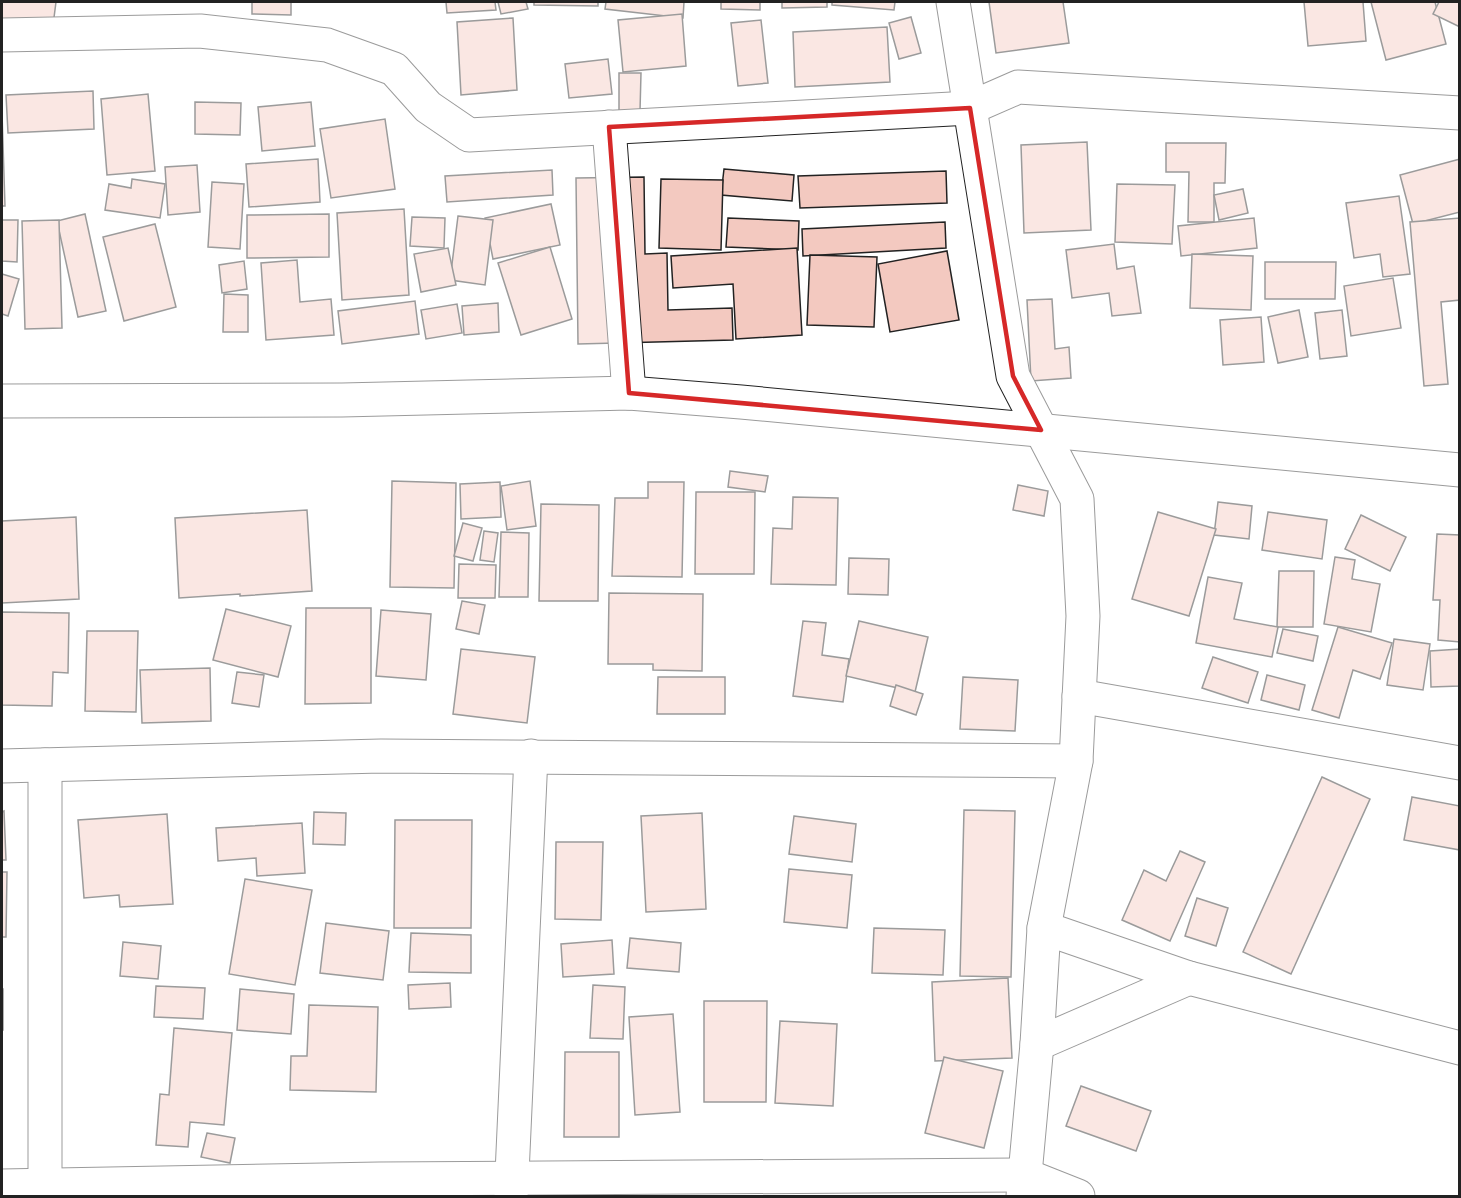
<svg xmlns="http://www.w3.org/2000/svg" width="1461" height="1198" viewBox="0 0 1461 1198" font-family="'Asap Condensed',sans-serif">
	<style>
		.building { fill: #f3c9c0; stroke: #222; stroke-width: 1.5 }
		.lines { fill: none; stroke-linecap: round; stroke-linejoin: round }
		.minor-casing { stroke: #222; stroke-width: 35 }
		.minor { stroke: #fff; stroke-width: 33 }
		.marked { fill: none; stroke: #d62828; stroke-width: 4.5; stroke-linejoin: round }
	</style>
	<rect width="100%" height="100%" fill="#fff"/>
	<g class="building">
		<path d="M2,2H56L52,33L2,19Z"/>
		<path d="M252,2H291V15L252,14Z"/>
		<path d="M446,2H495L496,10L447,13Z"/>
		<path d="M498,2H526L528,9L501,14Z"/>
		<path d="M534,2H598V6L534,5Z"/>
		<path d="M606,2H684L683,18L605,9Z"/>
		<path d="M721,2H760V10L721,9Z"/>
		<path d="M782,2H827V7L782,8Z"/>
		<path d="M832,2H895L894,10L832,5Z"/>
		<path d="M989,2H1063L1069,43L996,53Z"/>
		<path d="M1304,2H1363L1366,41L1308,46Z"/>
		<path d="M1371,2H1435L1446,44L1386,60Z"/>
		<path d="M1439,2H1460V27L1433,14Z"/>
		<path d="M682,14L686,66L623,72L618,20Z"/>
		<path d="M911,17L921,53L899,59L889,23Z"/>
		<path d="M513,18L517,90L461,95L457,22Z"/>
		<path d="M761,20L768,83L738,86L731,23Z"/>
		<path d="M887,27L890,82L795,87L793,32Z"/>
		<path d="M608,59L612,94L569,98L565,64Z"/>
		<path d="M619,73H641L640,111H619Z"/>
		<path d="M93,91L94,129L8,133L6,95Z"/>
		<path d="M148,94L155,171L107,175L101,99Z"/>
		<path d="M195,102L241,103L240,135L195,134Z"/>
		<path d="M311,102L315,146L262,151L258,107Z"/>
		<path d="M2,113L5,206H2Z"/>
		<path d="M385,119L395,189L331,198L320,129Z"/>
		<path d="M1087,142L1091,230L1024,233L1021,145Z"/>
		<path d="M1166,143H1226L1225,183H1214V222H1188L1189,172H1166Z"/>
		<path d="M318,159L320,202L249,207L246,164Z"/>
		<path d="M1460,159V212L1413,224L1400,175Z"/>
		<path d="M197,165L200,212L168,215L165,167Z"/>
		<path d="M724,169L794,175L792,201L721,195Z"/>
		<path d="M552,170L553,195L447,202L445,176Z"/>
		<path d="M946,171L947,203L800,208L798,176Z"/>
		<path d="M644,177L645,254L667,253L668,310L732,308L733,340L578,344L576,178Z"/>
		<path d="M132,179L165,184L160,218L105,210L109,184L131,188Z"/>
		<path d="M661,179L723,180L721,250L659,248Z"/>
		<path d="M212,182L244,184L240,249L208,247Z"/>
		<path d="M1117,184L1175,185L1172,244L1115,242Z"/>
		<path d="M1243,189L1248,213L1219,220L1214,195Z"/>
		<path d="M1399,196L1410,274L1383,277L1380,254L1354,258L1346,203Z"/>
		<path d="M551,204L560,245L493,259L485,218Z"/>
		<path d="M404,209L409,295L342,300L337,213Z"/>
		<path d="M85,214L106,311L78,317L57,221Z"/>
		<path d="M329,214V257L247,258V215Z"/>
		<path d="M458,216L493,220L485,285L450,280Z"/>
		<path d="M412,217L445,218L444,248L410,246Z"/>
		<path d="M728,218L799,221L798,250L726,247Z"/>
		<path d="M1254,218L1257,248L1181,256L1178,226Z"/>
		<path d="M1460,218V300L1441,302L1448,384L1424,386L1410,222Z"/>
		<path d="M2,220H18L17,262L2,261Z"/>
		<path d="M59,220L62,328L25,329L22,221Z"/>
		<path d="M945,222L946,248L803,256L802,229Z"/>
		<path d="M155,224L176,307L124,321L103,237Z"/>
		<path d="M1114,244L1117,269L1134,266L1141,313L1112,316L1109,293L1072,298L1066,250Z"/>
		<path d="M550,247L572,319L521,335L498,263Z"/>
		<path d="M448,248L456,285L421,292L414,254Z"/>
		<path d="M797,248L802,335L736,339L733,284L673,288L671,256Z"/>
		<path d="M947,251L959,320L890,332L878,264Z"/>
		<path d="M1192,254L1253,256L1251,310L1190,308Z"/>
		<path d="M810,255L877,257L874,327L807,325Z"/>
		<path d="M297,260L300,302L331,299L334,335L266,340L261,263Z"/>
		<path d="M244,261L247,289L222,293L219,265Z"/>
		<path d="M1265,262H1336L1335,299H1265Z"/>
		<path d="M2,274L19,279L8,316L2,314Z"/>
		<path d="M1393,278L1401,328L1351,336L1344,286Z"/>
		<path d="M224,294L248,295V332H223Z"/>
		<path d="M1052,299L1055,349L1069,347L1071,378L1031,381L1027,300Z"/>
		<path d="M415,301L419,334L342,344L338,311Z"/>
		<path d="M498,303L499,332L464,335L462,306Z"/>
		<path d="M457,304L462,333L426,339L421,310Z"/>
		<path d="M1299,310L1308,357L1278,363L1268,317Z"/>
		<path d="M1342,310L1347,356L1320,359L1315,313Z"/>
		<path d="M1261,317L1264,362L1223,365L1220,320Z"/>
		<path d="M730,471L768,476L765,492L728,487Z"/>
		<path d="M392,481L456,483L454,588L390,587Z"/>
		<path d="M530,481L536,526L507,530L501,486Z"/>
		<path d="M500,482L501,517L461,519L460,484Z"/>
		<path d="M648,482H684L682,577L612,576L615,498H648Z"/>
		<path d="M1018,485L1048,491L1044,516L1013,510Z"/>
		<path d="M696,492H755L754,574H695Z"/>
		<path d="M793,497L838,498L836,585L771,584L773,528L792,529Z"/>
		<path d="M1218,502L1252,506L1249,539L1214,535Z"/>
		<path d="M541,504L599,505L598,601H539Z"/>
		<path d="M307,510L312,591L240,596V594L179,598L175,518Z"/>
		<path d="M1158,512L1216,529L1189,616L1132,599Z"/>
		<path d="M1268,512L1327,520L1322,559L1262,550Z"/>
		<path d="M1361,515L1406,537L1390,571L1345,549Z"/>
		<path d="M76,517L79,599L2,603V521Z"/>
		<path d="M463,523L482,528L473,561L454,556Z"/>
		<path d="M484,531L498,533L494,562L480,560Z"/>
		<path d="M501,532L529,533L528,597H499Z"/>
		<path d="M1437,534L1460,535V642L1438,640L1440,600H1433Z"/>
		<path d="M1335,557L1355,560L1352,579L1380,584L1371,632L1324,624Z"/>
		<path d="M849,558L889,559L888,595L848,594Z"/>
		<path d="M459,564L496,565L495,598H458Z"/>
		<path d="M1279,571H1314L1313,627H1277Z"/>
		<path d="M1208,577L1242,583L1234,619L1278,627L1272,657L1196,643Z"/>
		<path d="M609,593L703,594L702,671L653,670V664H608Z"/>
		<path d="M462,601L485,605L479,634L456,629Z"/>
		<path d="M306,608H371V703L305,704Z"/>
		<path d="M226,609L291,626L278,677L213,660Z"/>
		<path d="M381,610L431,614L426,680L376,676Z"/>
		<path d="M2,612L69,613L68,673L53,672L52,706L2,705Z"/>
		<path d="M803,621L826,623L822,655L849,659L843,702L793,696Z"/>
		<path d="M859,621L928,637L915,692L846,676Z"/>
		<path d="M1338,627L1392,643L1380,679L1353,670L1339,718L1312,710Z"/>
		<path d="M1283,629L1318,636L1313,661L1277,653Z"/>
		<path d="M87,631H138L136,712L85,711Z"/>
		<path d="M1394,639L1430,644L1423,690L1387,685Z"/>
		<path d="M461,649L535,657L527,723L453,714Z"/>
		<path d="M1460,649V686L1431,687L1430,651Z"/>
		<path d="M1213,657L1258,672L1248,703L1202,688Z"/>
		<path d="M210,668L211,721L142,723L140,670Z"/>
		<path d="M237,672L264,675L259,707L232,703Z"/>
		<path d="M1267,675L1305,685L1299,710L1261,700Z"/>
		<path d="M658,677H725V714H657Z"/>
		<path d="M963,677L1018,680L1015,731L960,729Z"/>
		<path d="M896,685L923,694L916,715L890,706Z"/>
		<path d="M1322,777L1370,799L1291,974L1243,952Z"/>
		<path d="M1412,797L1460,806V850L1404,840Z"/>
		<path d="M964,810L1015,811L1011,977L960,976Z"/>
		<path d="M4,811L6,860H2V812Z"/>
		<path d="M314,812L346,813L345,845L313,844Z"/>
		<path d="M702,813L706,909L646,912L641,816Z"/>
		<path d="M167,814L173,904L120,907L119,895L84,898L78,820Z"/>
		<path d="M794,816L856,824L852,862L789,854Z"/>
		<path d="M395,820H472L471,928H394Z"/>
		<path d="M302,823L305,873L257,876L256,858L218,861L216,828Z"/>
		<path d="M556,842H603L601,920L555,919Z"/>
		<path d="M1180,851L1205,862L1170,941L1122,920L1144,870L1166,881Z"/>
		<path d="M789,869L852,875L847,928L784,922Z"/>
		<path d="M2,872H7L6,937H2Z"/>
		<path d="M245,879L312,890L295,985L229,974Z"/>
		<path d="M1197,898L1228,908L1216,946L1185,936Z"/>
		<path d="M326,923L389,931L383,980L320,973Z"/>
		<path d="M874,928L945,930L943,975L872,973Z"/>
		<path d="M411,933L471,935V973L409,972Z"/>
		<path d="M630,938L681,943L679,972L627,968Z"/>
		<path d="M612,940L614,974L563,977L561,944Z"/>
		<path d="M123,942L161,946L158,979L120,976Z"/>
		<path d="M1008,978L1012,1058L935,1061L932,982Z"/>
		<path d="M450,983L451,1007L409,1009L408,985Z"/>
		<path d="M593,985L625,987L623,1039L590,1038Z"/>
		<path d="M156,986L205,988L203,1019L154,1017Z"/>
		<rect x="2" y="989" width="1" height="41"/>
		<path d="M240,989L294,994L291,1034L237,1030Z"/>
		<path d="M704,1001H767L766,1102H704Z"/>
		<path d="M309,1005L378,1007L376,1092L290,1090L291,1056H307Z"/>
		<path d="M673,1014L680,1112L635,1115L629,1017Z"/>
		<path d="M780,1021L837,1024L833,1106L775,1103Z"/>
		<path d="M174,1028L232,1033L224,1125L190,1122L188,1147L156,1145L160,1094L169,1095Z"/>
		<path d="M565,1052H619V1137H564Z"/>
		<path d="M944,1057L1003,1071L984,1148L925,1133Z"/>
		<path d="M1081,1086L1151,1111L1136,1151L1066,1126Z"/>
		<path d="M207,1133L235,1138L230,1163L201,1157Z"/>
	</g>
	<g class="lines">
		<defs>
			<g id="minor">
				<path d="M953,2L1013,376L1077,499L1083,616L1076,761L1044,928L1037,1044L1023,1196"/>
				<path d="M2,35L200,31L327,45L394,69L428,107L469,135L970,108L1018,87L1460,113"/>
				<path d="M609,127L629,393"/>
				<path d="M2,401L342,400L629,393L741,402L1460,470"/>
				<path d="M1079,696L1460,763"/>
				<path d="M45,765V1196"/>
				<path d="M2,766L381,756L1076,761"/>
				<path d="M1044,928L1189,978L1460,1048"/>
				<path d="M1037,1044L1189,978"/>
				<path d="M2,1186L379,1179L1025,1175L1078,1196"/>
				<path d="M511,1196L531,756"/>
			</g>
		</defs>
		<use href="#minor" class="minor-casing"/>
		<use href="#minor" class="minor"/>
	</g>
	<path d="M0 0H1461V1198H0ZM970,108L1013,376L1041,430L629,393L609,127Z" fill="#fff" fill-opacity=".55" fill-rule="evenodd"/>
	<path class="marked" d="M970,108L1013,376L1041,430L629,393L609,127Z"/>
	<rect width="1461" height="1198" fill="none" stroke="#222222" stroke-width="6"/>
</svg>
